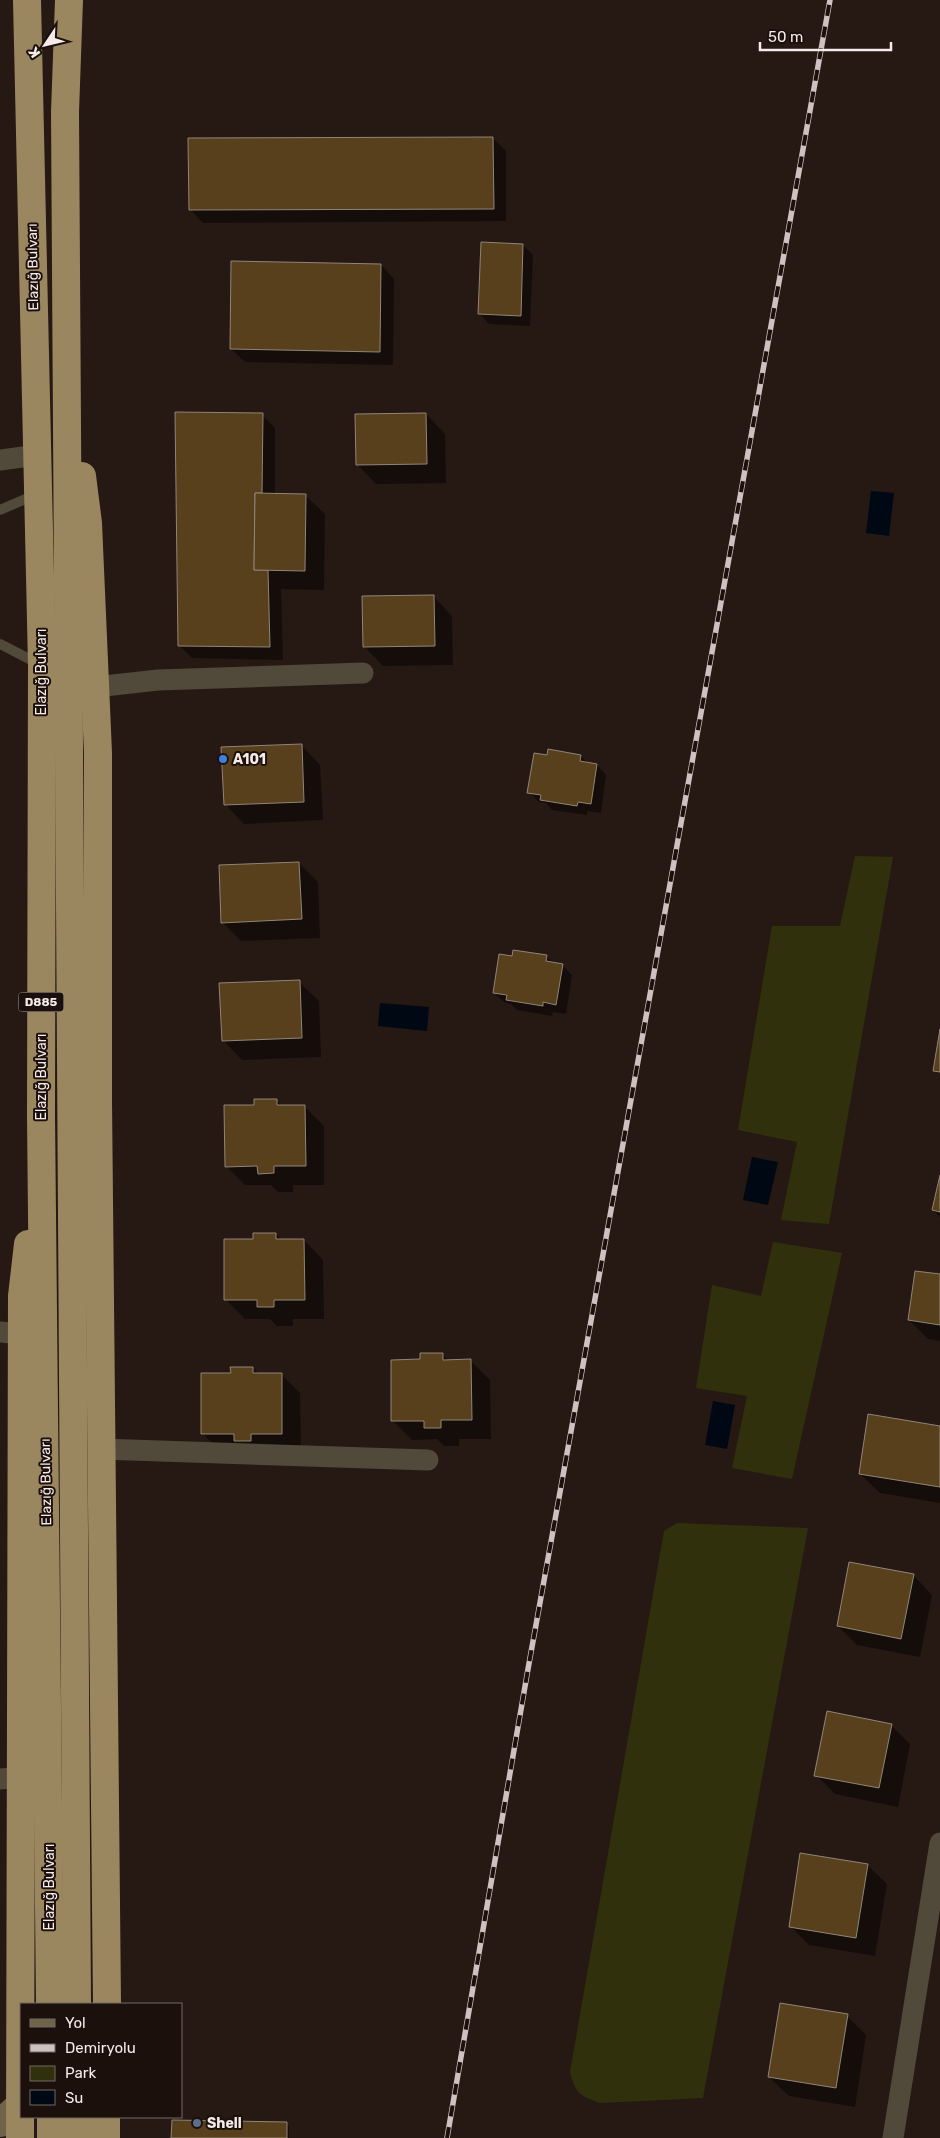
<svg xmlns="http://www.w3.org/2000/svg" width="940" height="2138" viewBox="0 0 940 2138" font-family="Rubik,sans-serif">
	<style>
		.green { fill: #30310c }
		.water { fill: #000814 }
		.shadow { fill: #0007 }
		.building { fill: #58401d; stroke: #908579 }
		.lines { fill: none; stroke-linecap: round; stroke-linejoin: round }
		.lane { stroke: #51493a; stroke-width: 10 }
		.street { stroke: #51493a; stroke-width: 21 }
		.secondary { stroke: #6f6349; stroke-width: 28 }
		.highway { stroke: #9b875f; stroke-width: 28 }
		.rail-casing { stroke: #cdc2bf; stroke-width: 5.5 }
		.rail { stroke: #1c100c; stroke-width: 4; stroke-dasharray: 11; stroke-linecap: butt }
		.shop-dot { fill: #3f7fe0; stroke: #1c100c; stroke-width: 2 }
		.service-dot { fill: #5c6f8a; stroke: #1c100c; stroke-width: 2 }
		.labels { text-anchor: middle; dominant-baseline: central; stroke-width: 4; stroke-linejoin: round; paint-order: stroke }
		.shield { fill: #1c100c; stroke: #b4a9a6; stroke-width: 1 }
		.shield-label { font-size: 12px; font-weight: bold; fill: #f5ebe8 }
		.street-label { font-size: 14px; fill: #f5ebe8; stroke: #1c100c }
		.poi-label { font-size: 14px; font-weight: bold; fill: #f5ebe8; stroke: #1c100c; text-anchor: start }
	</style>
	<rect width="100%" height="100%" fill="#261914"/>
	<g class="green">
		<path d="M855,856L893,857L829,1224L781,1220L797,1142L738,1130L772,926H840Z"/>
		<path d="M773,1242L842,1253L792,1479L732,1468L747,1396L696,1388L712,1285L761,1296Z"/>
		<path d="M677,1523L808,1528L703,2098L600,2103C579,2095 576,2094 570,2072L664,1531Z"/>
	</g>
	<g class="water">
		<path d="M871,491L894,493L889,536L866,533Z"/>
		<path d="M380,1003L429,1007L427,1031L378,1026Z"/>
		<path d="M752,1157L778,1162L768,1205L743,1200Z"/>
		<path d="M713,1401L735,1405L727,1449L705,1445Z"/>
	</g>
	<g class="shadow">
		<path d="M493,138L506,151V221L203,223L190,209Z"/>
		<path d="M523,245L533,255L530,326L489,324L480,314Z"/>
		<path d="M381,265L394,279L393,365L245,362L231,349Z"/>
		<path d="M426,414L445,434L446,483L376,484L357,464Z"/>
		<path d="M262,415L275,428V495H305L325,514L324,590L281,589L283,660L192,658L179,645Z"/>
		<path d="M433,596L452,616L453,665L383,666L364,646Z"/>
		<path d="M301,745L320,765L323,820L244,824L225,804Z"/>
		<path d="M581,756L588,763L597,765L606,775L601,813L587,811V815L552,810L546,803L539,802L529,792Z"/>
		<path d="M299,863L318,882L320,938L241,941L222,922Z"/>
		<path d="M546,956L554,964L562,965L572,975L566,1014L553,1012L552,1016L517,1010L511,1004L504,1002L494,993L513,957Z"/>
		<path d="M299,982L319,1001L321,1057L242,1060L223,1040Z"/>
		<path d="M276,1100L283,1107L304,1106L324,1126V1185H293V1192H278L271,1185H245L226,1166L255,1106Z"/>
		<path d="M940,1181V1217L933,1210Z"/>
		<path d="M276,1234L282,1240H304L323,1260L324,1319H293V1326H277L270,1319H245L226,1300L254,1240Z"/>
		<path d="M940,1276V1341L928,1339L909,1320Z"/>
		<path d="M443,1355L449,1361H471L490,1380L491,1439H459V1446H444L437,1439L412,1440L392,1420L421,1360Z"/>
		<path d="M253,1368L259,1374H281L300,1393L301,1453H222L203,1434L232,1374Z"/>
		<path d="M940,1428V1503L880,1493L860,1474Z"/>
		<path d="M913,1575L932,1595L920,1657L857,1645L838,1626Z"/>
		<path d="M891,1725L910,1744L898,1807L835,1794L816,1775Z"/>
		<path d="M867,1865L887,1884L875,1956L809,1945L790,1926Z"/>
		<path d="M847,2016L866,2035L855,2107L789,2096L769,2077Z"/>
		<path d="M286,2124L289,2126V2138H173Z"/>
	</g>
	<g class="building">
		<path d="M493,137L494,209L189,210L188,138Z"/>
		<path d="M481,242L523,244L521,316L478,314Z"/>
		<path d="M231,261L381,264L380,352L230,349Z"/>
		<path d="M175,412L263,413L262,493H255L254,570H268L270,647L178,646Z"/>
		<path d="M426,413L427,464L356,465L355,414Z"/>
		<path d="M255,493L306,494L305,571L254,570Z"/>
		<path d="M434,595L435,646L363,647L362,596Z"/>
		<path d="M302,744L304,802L224,805L221,747Z"/>
		<path d="M548,749L581,755L580,761L597,764L591,804L578,802L577,806L540,800L541,795L527,793L534,753L547,755Z"/>
		<path d="M299,862L302,919L221,923L219,865Z"/>
		<path d="M513,950L547,955L546,961L563,964L556,1005L543,1002V1006L506,1000L507,995L493,993L499,954L512,956Z"/>
		<path d="M300,980L302,1038L222,1041L219,983Z"/>
		<path d="M940,1029V1072L933,1071Z"/>
		<path d="M254,1099H277V1105H305L306,1166H274V1173L258,1174L257,1166L225,1167L224,1105H254Z"/>
		<path d="M940,1175V1212L932,1210Z"/>
		<path d="M253,1233H276V1239H304L305,1300H274V1307H257V1300H224V1239H253Z"/>
		<path d="M915,1271L940,1274V1325L908,1320Z"/>
		<path d="M420,1353H443V1360L471,1359L472,1420H441V1428H424V1421H391V1360L420,1359Z"/>
		<path d="M230,1367H253V1373H282V1434H251V1441H234V1434H201V1373H231Z"/>
		<path d="M868,1414L940,1426V1487L859,1474Z"/>
		<path d="M849,1562L914,1574L901,1639L837,1626Z"/>
		<path d="M827,1711L892,1724L879,1788L814,1776Z"/>
		<path d="M800,1853L868,1864L856,1938L789,1927Z"/>
		<path d="M780,2003L848,2014L836,2088L768,2077Z"/>
		<path d="M172,2120L287,2122V2138H171Z"/>
	</g>
	<g class="lines">
		<g class="lane">
			<path d="M0,510L37,494"/>
			<path d="M0,644L39,664"/>
		</g>
		<g class="street">
			<path d="M0,460L37,455"/>
			<path d="M95,687L158,680L363,673"/>
			<path d="M0,1332L22,1334"/>
			<path d="M101,1449L428,1460"/>
			<path d="M0,1779L22,1777"/>
			<path d="M893,2138L940,1843"/>
		</g>
		<path class="secondary" d="M0,2123L20,2105"/>
		<g class="highway">
			<path d="M27,0L42,665L41,1116L50,2004"/>
			<path d="M69,0L65,112L77,2004"/>
			<path d="M82,476L88,523L98,753V1101L107,2004"/>
			<path d="M51,2117V2138"/>
			<path d="M78,2117V2138"/>
			<path d="M20,2138L22,1296L28,1244"/>
			<path d="M106,2138V2117"/>
		</g>
		<defs>
			<path id="rail" d="M447,2138L528,1669L830,0"/>
		</defs>
		<use href="#rail" class="rail-casing"/>
		<use href="#rail" class="rail"/>
	</g>
	<circle class="shop-dot" cx="223" cy="759" r="5"/>
	<circle class="service-dot" cx="197" cy="2123" r="5"/>
	<g class="labels">
		<rect class="shield" x="18.5" y="992.5" width="45" height="19" rx="4"/>
		<g class="shield-label">
			<text x="41" y="1002">D885</text>
		</g>
		<g class="street-label">
			<text transform="translate(33 267) rotate(-91)">Elazığ Bulvarı</text>
			<text transform="translate(41 672) rotate(-90)">Elazığ Bulvarı</text>
			<text transform="translate(41 1077) rotate(-90)">Elazığ Bulvarı</text>
			<text transform="translate(46 1482) rotate(-91)">Elazığ Bulvarı</text>
			<text transform="translate(49 1887) rotate(-90)">Elazığ Bulvarı</text>
		</g>
		<g class="poi-label">
			<text x="233" y="759">A101</text>
			<text x="207" y="2123">Shell</text>
		</g>
	</g>
	<rect x="20" y="2003" width="162" height="115" fill="#1c100c" stroke="#736864"/>
	<rect x="30" y="2019" width="25" height="8" fill="#6f6349" stroke="#736864"/>
	<text x="65" y="2028" font-size="15" fill="#f5ebe8">Yol</text>
	<rect x="30" y="2044" width="25" height="8" fill="#cdc2bf" stroke="#736864"/>
	<text x="65" y="2053" font-size="15" fill="#f5ebe8">Demiryolu</text>
	<rect x="30" y="2066" width="25" height="15" fill="#30310c" stroke="#736864"/>
	<text x="65" y="2078" font-size="15" fill="#f5ebe8">Park</text>
	<rect x="30" y="2090" width="25" height="15" fill="#000814" stroke="#736864"/>
	<text x="65" y="2103" font-size="15" fill="#f5ebe8">Su</text>
	<g transform="translate(45 45) rotate(235)" stroke="#1c100c" stroke-width="4" paint-order="stroke">
	<path d="M0-4L9 19L0 12L-9 19Z" fill="#f5ebe8"/>
	<text y="-8" font-size="14" font-weight="bold" text-anchor="middle" fill="#f5ebe8">K</text>
	</g>
	<path d="M760 42v8h131v-8" fill="none" stroke="#f5ebe8" stroke-width="2.5"/>
	<text x="768" y="42" font-size="15" fill="#f5ebe8" stroke="#1c100c" stroke-width="4" paint-order="stroke">50 m</text>
</svg>
